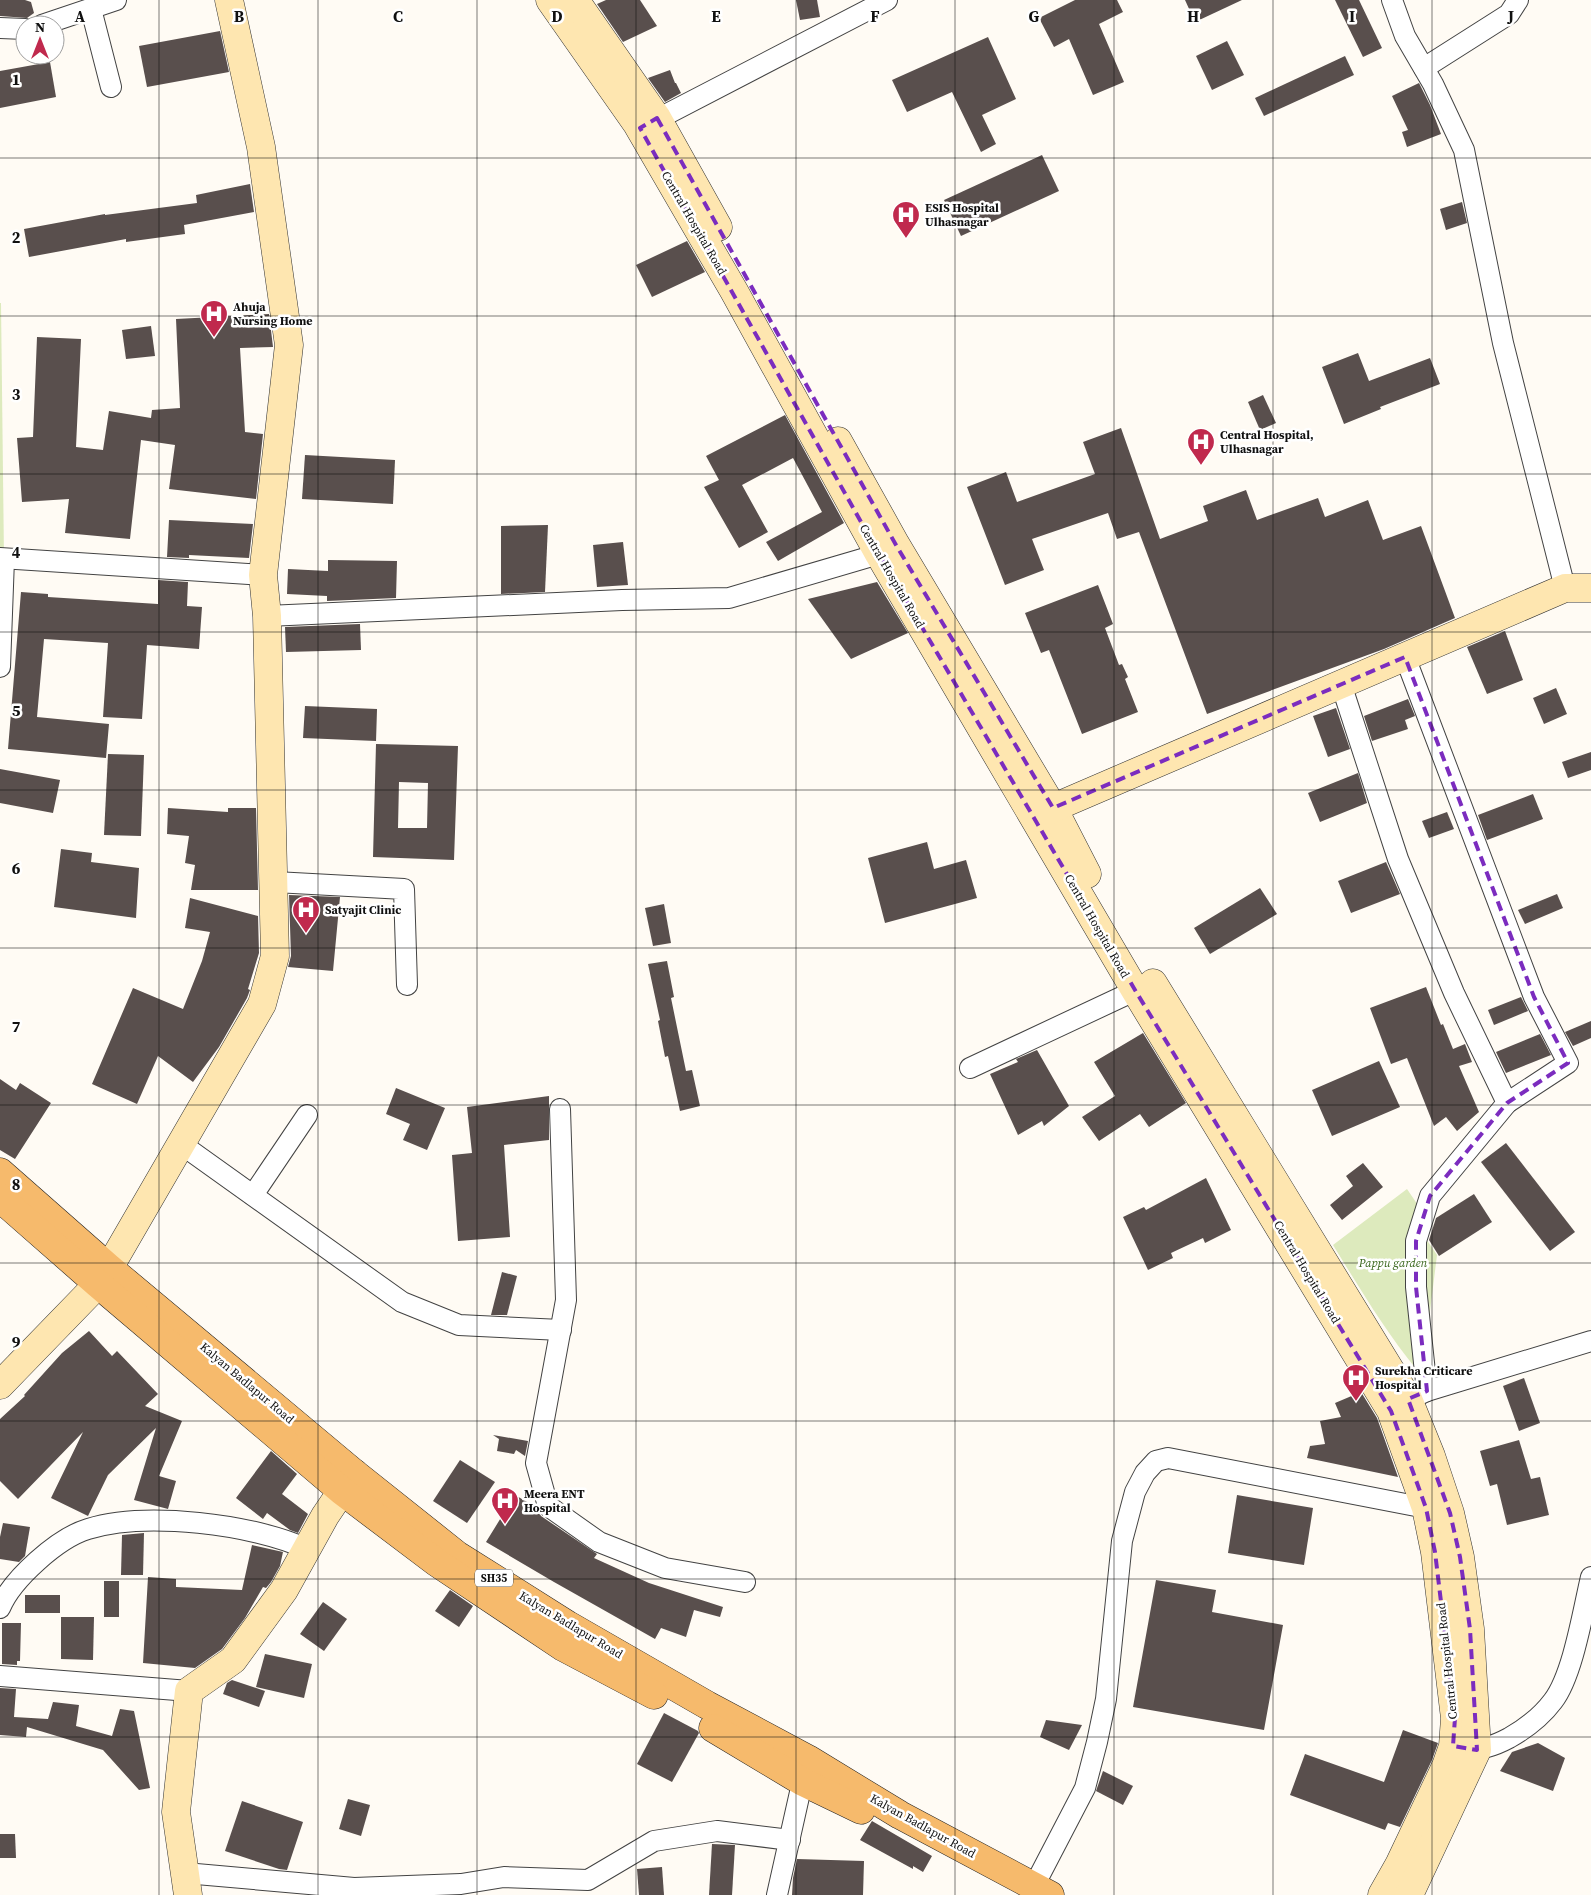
<svg xmlns="http://www.w3.org/2000/svg" width="1591" height="1895" viewBox="0 0 1591 1895" font-family="'Source Serif 4',serif">
	<style>
		.green { fill: #ddeabd }
		.building { fill: #594f4d; fill-rule: evenodd }
		.lines { fill: none; stroke-linecap: round; stroke-linejoin: round }
		.street-casing { stroke: #434343; stroke-width: 22 }
		.secondary-casing { stroke: #323232; stroke-width: 29 }
		.primary-casing { stroke: #212121; stroke-width: 29 }
		.street { stroke: #fff; stroke-width: 20 }
		.secondary { stroke: #fee6b0; stroke-width: 28 }
		.primary { stroke: #f6ba6c; stroke-width: 28 }
		.marked { fill: none; stroke: #7b2cbf; stroke-width: 4; stroke-dasharray: 10 6; stroke-linejoin: round }
		.grid { fill: none; stroke: #101010; stroke-width: 1; stroke-opacity: 0.55 }
		.labels { text-anchor: middle; dominant-baseline: central; stroke-width: 5; stroke-linejoin: round; paint-order: stroke }
		.shield { fill: #fff; stroke: #585858; stroke-width: 1 }
		.shield-label { font-size: 11px; font-weight: bold; fill: #101010 }
		.poi-label { font-size: 12px; font-weight: bold; fill: #101010; stroke: #fff; text-anchor: start }
		.street-label { font-size: 12px; fill: #101010; stroke: #fff }
		.park-label { font-size: 12px; font-style: italic; fill: #3d6920; stroke: #fff }
		.grid-label { font-size: 16px; text-anchor: middle; font-weight: bold; fill: #101010; stroke: #fff; stroke-width: 5; stroke-linejoin: round; paint-order: stroke }
	</style>
	<rect width="100%" height="100%" fill="#fffbf4"/>
	<g class="green">
		<path d="M0,303H1L4,559L0,558Z"/>
		<path d="M1407,1189L1428,1220L1418,1227L1437,1255L1427,1335L1417,1370C1385,1331 1359,1287 1333,1245Z"/>
	</g>
	<g class="building">
		<path d="M0,0H25L31,2L34,13L27,18L0,16Z"/>
		<path d="M606,0H640L657,26L623,42L597,4Z"/>
		<path d="M796,0H817L820,17L800,20Z"/>
		<path d="M1075,0H1117L1123,12L1099,24L1124,82L1093,95L1069,39L1054,47L1039,18Z"/>
		<path d="M1185,0H1242L1195,22Z"/>
		<path d="M1335,0H1359L1382,48L1363,57Z"/>
		<path d="M220,31L229,72L147,87L139,46Z"/>
		<path d="M988,37L1016,99L982,115L996,144L981,152L952,92L907,112L892,80Z"/>
		<path d="M1227,41L1244,75L1212,90L1196,56Z"/>
		<path d="M1345,56L1354,75L1264,116L1255,98Z"/>
		<path d="M50,62L56,97L0,108V71Z"/>
		<path d="M670,70L675,83H676L681,93L665,102L648,78Z"/>
		<path d="M1419,83L1430,105L1441,134L1407,147L1402,132L1408,130L1392,96Z"/>
		<path d="M1042,155L1059,191L961,236L944,200Z"/>
		<path d="M250,184L254,212L184,225L185,234L126,242V239L29,257L24,229L105,214V215L197,203L196,195Z"/>
		<path d="M1462,202L1467,223L1446,230L1440,209Z"/>
		<path d="M687,241L705,272L652,297L636,265Z"/>
		<path d="M269,314L273,347L240,348L245,432L263,434L256,499L169,489L175,445L141,440L130,539L65,533L69,499L22,502L17,438L33,437L37,337L81,339L76,447L103,450L109,411L151,418L152,410L180,408L176,319Z"/>
		<path d="M151,326L155,356L126,359L122,330Z"/>
		<path d="M1358,353L1369,381L1430,358L1440,384L1380,407L1381,409L1344,424L1322,367Z"/>
		<path d="M1263,395L1276,423L1260,430L1248,402Z"/>
		<path d="M785,415L844,523L778,561L766,542L822,512L793,458L742,485L768,532L739,548L704,487L719,480L706,456Z"/>
		<path d="M1121,428L1160,539L1208,521L1203,506L1246,490L1257,520L1318,498L1325,517L1368,500L1383,540L1421,526L1455,618L1384,649L1207,714L1139,532L1117,539L1108,513L1032,539L1044,570L1005,585L967,487L1006,472L1017,502L1095,474L1083,442Z"/>
		<path d="M305,455L395,460L393,504L302,499Z"/>
		<path d="M169,520L253,524L249,558L189,555V558L167,557Z"/>
		<path d="M548,525L545,592L501,594V526Z"/>
		<path d="M623,542L628,585L597,587L593,545Z"/>
		<path d="M328,560L397,561L396,598L327,601V596L287,594L288,569L328,571Z"/>
		<path d="M158,580L188,582L187,606L202,607L199,649L147,645L142,719L103,717L108,643L44,639L37,717L109,724L106,758L8,749L21,592L48,594V597L158,604Z"/>
		<path d="M877,582L908,633L851,659L808,599Z"/>
		<path d="M1098,585L1113,624L1105,628L1119,665L1122,664L1128,677L1125,679L1138,712L1082,734L1049,650L1041,653L1025,613Z"/>
		<path d="M360,624L361,650L286,652L285,627Z"/>
		<path d="M1505,631L1523,680L1487,694L1467,647Z"/>
		<path d="M1556,688L1567,714L1544,724L1533,698Z"/>
		<path d="M1408,699L1415,716L1405,720L1408,729L1372,741L1364,716Z"/>
		<path d="M305,706L377,709L376,741L303,738Z"/>
		<path d="M1336,708L1350,749L1328,757L1313,716Z"/>
		<path d="M376,744L458,746L454,860L373,857ZM399,782L428,783L427,828H398Z"/>
		<path d="M1591,752V770L1568,778L1562,762Z"/>
		<path d="M108,754L144,755L141,836L104,835Z"/>
		<path d="M0,769L60,780L53,813L0,803Z"/>
		<path d="M1358,773L1367,803L1320,822L1308,793Z"/>
		<path d="M1533,794L1543,819L1487,840L1478,815Z"/>
		<path d="M168,808L228,812V808H256L258,890H191L195,865L185,863L189,836L167,834Z"/>
		<path d="M1447,812L1454,829L1429,838L1422,821Z"/>
		<path d="M927,842L934,869L966,860L977,898L885,923L868,858Z"/>
		<path d="M61,849L92,853L91,862L139,868L136,918L54,907Z"/>
		<path d="M1386,862L1400,894L1351,913L1338,881Z"/>
		<path d="M1260,888L1277,914L1210,954L1194,928Z"/>
		<path d="M1557,894L1563,908L1525,924L1518,910Z"/>
		<path d="M289,895L340,897L333,971L288,967L291,956Z"/>
		<path d="M190,898L258,916L259,953L248,989L250,990L247,998L219,1047L193,1082L158,1056L137,1104L92,1084L133,988L183,1009L202,961L210,932L185,928Z"/>
		<path d="M664,904L671,943L653,946L645,908Z"/>
		<path d="M667,961L674,997L671,998L686,1071L692,1070L700,1106L680,1111L668,1056L665,1057L658,1021L660,1020L648,964Z"/>
		<path d="M1426,987L1441,1025L1443,1024L1453,1049L1465,1044L1472,1062L1459,1066L1479,1112L1457,1131L1446,1117L1434,1126L1407,1058L1391,1064L1370,1008Z"/>
		<path d="M1521,997L1528,1011L1494,1025L1488,1010Z"/>
		<path d="M1591,1021V1038L1573,1046L1565,1032Z"/>
		<path d="M1143,1033L1186,1103L1149,1127L1140,1114L1099,1141L1082,1117L1115,1096L1094,1062Z"/>
		<path d="M1540,1034L1551,1055L1506,1073L1496,1052Z"/>
		<path d="M1037,1050L1069,1106L1044,1126L1042,1121L1018,1135L990,1074L1018,1062L1016,1059Z"/>
		<path d="M1379,1061L1400,1107L1332,1136L1312,1090Z"/>
		<path d="M0,1079L16,1090L20,1083L51,1103L15,1159L0,1150Z"/>
		<path d="M396,1088L445,1108L427,1150L403,1140L410,1124L386,1114Z"/>
		<path d="M549,1096V1140L504,1145L510,1237L458,1241L452,1155L472,1153L467,1107Z"/>
		<path d="M1506,1143L1575,1232L1550,1251L1481,1162Z"/>
		<path d="M1363,1163L1383,1187L1342,1220L1330,1205L1353,1186L1346,1176Z"/>
		<path d="M1206,1178L1231,1230L1205,1243L1203,1238L1171,1253L1173,1258L1148,1270L1123,1217L1144,1207L1146,1210Z"/>
		<path d="M1474,1194L1492,1222L1439,1256L1429,1240L1436,1218Z"/>
		<path d="M502,1272L517,1276L507,1315H491Z"/>
		<path d="M89,1331L112,1356L117,1351L158,1394L145,1406L182,1421L159,1476L176,1481L168,1509L134,1500L156,1428L108,1475L88,1516L51,1498L83,1432L18,1499L0,1481V1419L25,1396L24,1395L62,1353Z"/>
		<path d="M1524,1378L1540,1423L1519,1431L1503,1386Z"/>
		<path d="M1361,1392L1377,1418L1398,1477L1307,1458L1310,1446L1325,1444L1320,1421L1341,1417L1335,1403Z"/>
		<path d="M493,1435L528,1441L525,1456L516,1450L514,1454L497,1451L499,1439Z"/>
		<path d="M1519,1440L1531,1479L1540,1477L1549,1515L1507,1525L1497,1484L1490,1486L1480,1451Z"/>
		<path d="M271,1451L297,1474L282,1494L308,1514L298,1533L290,1530L267,1513L263,1519L236,1498Z"/>
		<path d="M460,1460L495,1482L467,1523L433,1501Z"/>
		<path d="M515,1495L536,1507L541,1516L597,1554L594,1558L649,1583L723,1607L720,1617L694,1610L686,1637L661,1628L655,1639L554,1582L486,1542Z"/>
		<path d="M1237,1495L1313,1508L1304,1565L1228,1553Z"/>
		<path d="M3,1523L30,1527L25,1556L19,1562L0,1559V1537Z"/>
		<path d="M144,1533L143,1575H121L122,1535Z"/>
		<path d="M252,1545L283,1552L280,1566L271,1582L266,1588L263,1587L245,1618L222,1649L195,1668L143,1663L148,1577L176,1579V1587L242,1590Z"/>
		<path d="M1156,1580L1216,1590L1212,1612L1283,1625L1264,1730L1133,1707Z"/>
		<rect x="104" y="1581" width="15" height="36"/>
		<path d="M450,1590L473,1606L459,1627L435,1611Z"/>
		<rect x="25" y="1595" width="35" height="18"/>
		<path d="M323,1602L347,1619L324,1651L300,1634Z"/>
		<path d="M61,1617H94L93,1660L61,1659Z"/>
		<path d="M2,1623H21L20,1661H17V1665L2,1664Z"/>
		<path d="M265,1654L312,1664L304,1698L256,1687Z"/>
		<path d="M232,1680L265,1691L259,1707L223,1694L227,1683Z"/>
		<path d="M0,1688L16,1689L14,1717L48,1719L53,1702L79,1705L76,1726L112,1736L120,1709L134,1711L150,1788L139,1790L103,1750L27,1727L26,1737L0,1735Z"/>
		<path d="M664,1713L698,1731L699,1733L672,1782L637,1764Z"/>
		<path d="M1046,1720L1082,1725L1069,1750L1040,1737Z"/>
		<path d="M1403,1730L1438,1743L1432,1760L1400,1827L1388,1823L1385,1830L1290,1795L1305,1754L1384,1782Z"/>
		<path d="M1538,1743L1565,1758L1553,1791L1500,1771L1512,1752Z"/>
		<path d="M1103,1771L1133,1786L1123,1805L1096,1791Z"/>
		<path d="M348,1799L370,1805L361,1836L339,1829Z"/>
		<path d="M242,1801L303,1822L287,1870L279,1869L225,1851Z"/>
		<path d="M872,1821L932,1856L923,1872L913,1866V1869L860,1840Z"/>
		<path d="M0,1834H15L16,1858H0Z"/>
		<path d="M712,1844L735,1845L732,1895H709Z"/>
		<path d="M797,1859L864,1861L863,1895H792L793,1878Z"/>
		<path d="M662,1867L664,1895H639L637,1869Z"/>
	</g>
	<g class="lines">
		<defs>
			<g id="street">
				<path d="M1392,0L1405,36L1433,84L1464,150L1503,343L1565,588"/>
				<path d="M91,9L111,87"/>
				<path d="M42,25L116,0"/>
				<path d="M0,28L25,29"/>
				<path d="M1424,68L1509,14L1518,0"/>
				<path d="M646,125L887,0"/>
				<path d="M0,558L263,575"/>
				<path d="M267,616L622,600L729,598L879,554L890,548"/>
				<path d="M1405,657L1534,997L1568,1063L1507,1103L1430,1196L1416,1241V1287L1427,1391"/>
				<path d="M0,667L4,559"/>
				<path d="M1341,684L1398,859L1454,993L1507,1103"/>
				<path d="M275,882L404,889L407,985"/>
				<path d="M970,1068L1147,985"/>
				<path d="M560,1109L566,1300L536,1463L548,1506L599,1542L665,1568L745,1582"/>
				<path d="M181,1144L402,1302L459,1325L561,1330"/>
				<path d="M253,1195L307,1115"/>
				<path d="M1414,1397L1427,1391L1591,1341"/>
				<path d="M0,1608C12,1579 58,1538 88,1529C145,1511 253,1524 307,1549"/>
				<path d="M0,1676L189,1691"/>
				<path d="M1465,1748C1482,1750 1494,1746 1509,1738C1525,1729 1541,1717 1553,1701C1573,1675 1583,1611 1591,1577"/>
				<path d="M185,1873L354,1888L461,1884L504,1877L588,1880L654,1841L717,1831L790,1840"/>
				<path d="M777,1895L805,1770"/>
				<path d="M1031,1895L1034,1886L1085,1788L1097,1742L1106,1699L1122,1541L1135,1492L1145,1473L1156,1461L1168,1458L1426,1508"/>
			</g>
			<g id="secondary">
				<path d="M550,0L637,124L734,291L879,554L1135,990L1391,1411L1426,1508L1435,1552L1455,1718L1453,1746L1446,1766L1399,1865L1382,1895"/>
				<path d="M575,0L657,118L718,227"/>
				<path d="M838,441L896,545L1053,808L1087,874"/>
				<path d="M1038,818L1053,808L1565,588H1591"/>
				<path d="M1153,983L1408,1399L1431,1456L1450,1513L1460,1557L1470,1629L1477,1750L1409,1895"/>
				<path d="M0,1385L98,1284L109,1268L262,1004L275,956L267,616L263,575L289,345L261,147L229,0"/>
				<path d="M188,1895L176,1812L189,1691L233,1660L284,1590L325,1516L354,1473"/>
			</g>
			<g id="primary">
				<path d="M0,1172L109,1268L354,1473L457,1555L568,1625L707,1705L808,1759L900,1815L1050,1895"/>
				<path d="M0,1198L98,1284L342,1491L436,1562L563,1647L654,1695"/>
				<path d="M713,1728L803,1782L861,1810"/>
			</g>
		</defs>
		<use href="#street" class="street-casing"/>
		<use href="#secondary" class="secondary-casing"/>
		<use href="#primary" class="primary-casing"/>
		<use href="#street" class="street"/>
		<use href="#secondary" class="secondary"/>
		<use href="#primary" class="primary"/>
	</g>
	<path class="marked" d="M657,118L896,545L1053,808L1405,657L1534,997L1568,1063L1507,1103L1430,1196L1416,1241V1287L1427,1391L1408,1399L1450,1513L1460,1557L1470,1629L1477,1750L1453,1746L1455,1718L1435,1552L1426,1508L1391,1411L1135,990L879,554L640,128Z"/>
	<path class="grid" d="M159,0V1895M318,0V1895M477,0V1895M636,0V1895M796,0V1895M955,0V1895M1114,0V1895M1273,0V1895M1432,0V1895M0,158H1591M0,316H1591M0,474H1591M0,632H1591M0,790H1591M0,948H1591M0,1105H1591M0,1263H1591M0,1421H1591M0,1579H1591M0,1737H1591"/>
	<defs>
		<symbol id="hospital-pin" viewBox="-11 -11 22 30"><path d="M0 17L-7.5 6A9.5 9.5 0 1 1 7.5 6Z" fill="#c0294d" stroke="#fff"/><path d="M-5-5h3v3.5h4V-5h3V5h-3V1.5h-4V5h-3Z" fill="#fff"/></symbol>
	</defs>
	<g fill-rule="evenodd">
		<use href="#hospital-pin" x="890" y="199" width="32" height="43"/>
		<use href="#hospital-pin" x="198" y="298" width="32" height="43"/>
		<use href="#hospital-pin" x="1185" y="426" width="32" height="43"/>
		<use href="#hospital-pin" x="290" y="894" width="32" height="43"/>
		<use href="#hospital-pin" x="1340" y="1362" width="32" height="43"/>
		<use href="#hospital-pin" x="489" y="1485" width="32" height="43"/>
	</g>
	<g class="labels">
		<rect class="shield" x="475" y="1569.5" width="38" height="17" rx="4"/>
		<g class="shield-label">
			<text x="494" y="1578">SH35</text>
		</g>
		<g class="poi-label">
			<text x="925" y="208">ESIS Hospital<tspan x="925" dy="14">Ulhasnagar</tspan></text>
			<text x="233" y="307">Ahuja<tspan x="233" dy="14">Nursing Home</tspan></text>
			<text x="1220" y="435">Central Hospital,<tspan x="1220" dy="14">Ulhasnagar</tspan></text>
			<text x="325" y="910">Satyajit Clinic</text>
			<text x="1375" y="1371">Surekha Criticare<tspan x="1375" dy="14">Hospital</tspan></text>
			<text x="524" y="1494">Meera ENT<tspan x="524" dy="14">Hospital</tspan></text>
		</g>
		<g class="street-label">
			<text transform="translate(694 223) rotate(60)">Central Hospital Road</text>
			<text transform="translate(892 576) rotate(60)">Central Hospital Road</text>
			<text transform="translate(1097 926) rotate(60)">Central Hospital Road</text>
			<text transform="translate(1307 1272) rotate(59)">Central Hospital Road</text>
			<text transform="translate(247 1383) rotate(40)">Kalyan Badlapur Road</text>
			<text transform="translate(571 1625) rotate(31)">Kalyan Badlapur Road</text>
			<text transform="translate(1447 1661) rotate(-96)">Central Hospital Road</text>
			<text transform="translate(923 1826) rotate(29)">Kalyan Badlapur Road</text>
		</g>
		<g class="park-label">
			<text x="1393" y="1263">Pappu garden</text>
		</g>
	</g>
	<g class="grid-label">
		<text x="80" y="22">A</text>
		<text x="239" y="22">B</text>
		<text x="398" y="22">C</text>
		<text x="557" y="22">D</text>
		<text x="716" y="22">E</text>
		<text x="875" y="22">F</text>
		<text x="1034" y="22">G</text>
		<text x="1193" y="22">H</text>
		<text x="1352" y="22">I</text>
		<text x="1511" y="22">J</text>
		<text x="16" y="85">1</text>
		<text x="16" y="243">2</text>
		<text x="16" y="400">3</text>
		<text x="16" y="558">4</text>
		<text x="16" y="716">5</text>
		<text x="16" y="874">6</text>
		<text x="16" y="1032">7</text>
		<text x="16" y="1190">8</text>
		<text x="16" y="1348">9</text>
	</g>
	<g transform="translate(40 40)"><circle r="24" fill="#ffffff" stroke="#9f9f9f"/>
	<path d="M0-4L9 19L0 12L-9 19Z" fill="#c0294d"/>
	<text y="-8" font-size="14" font-weight="bold" text-anchor="middle" fill="#101010">N</text>
	</g>
</svg>
